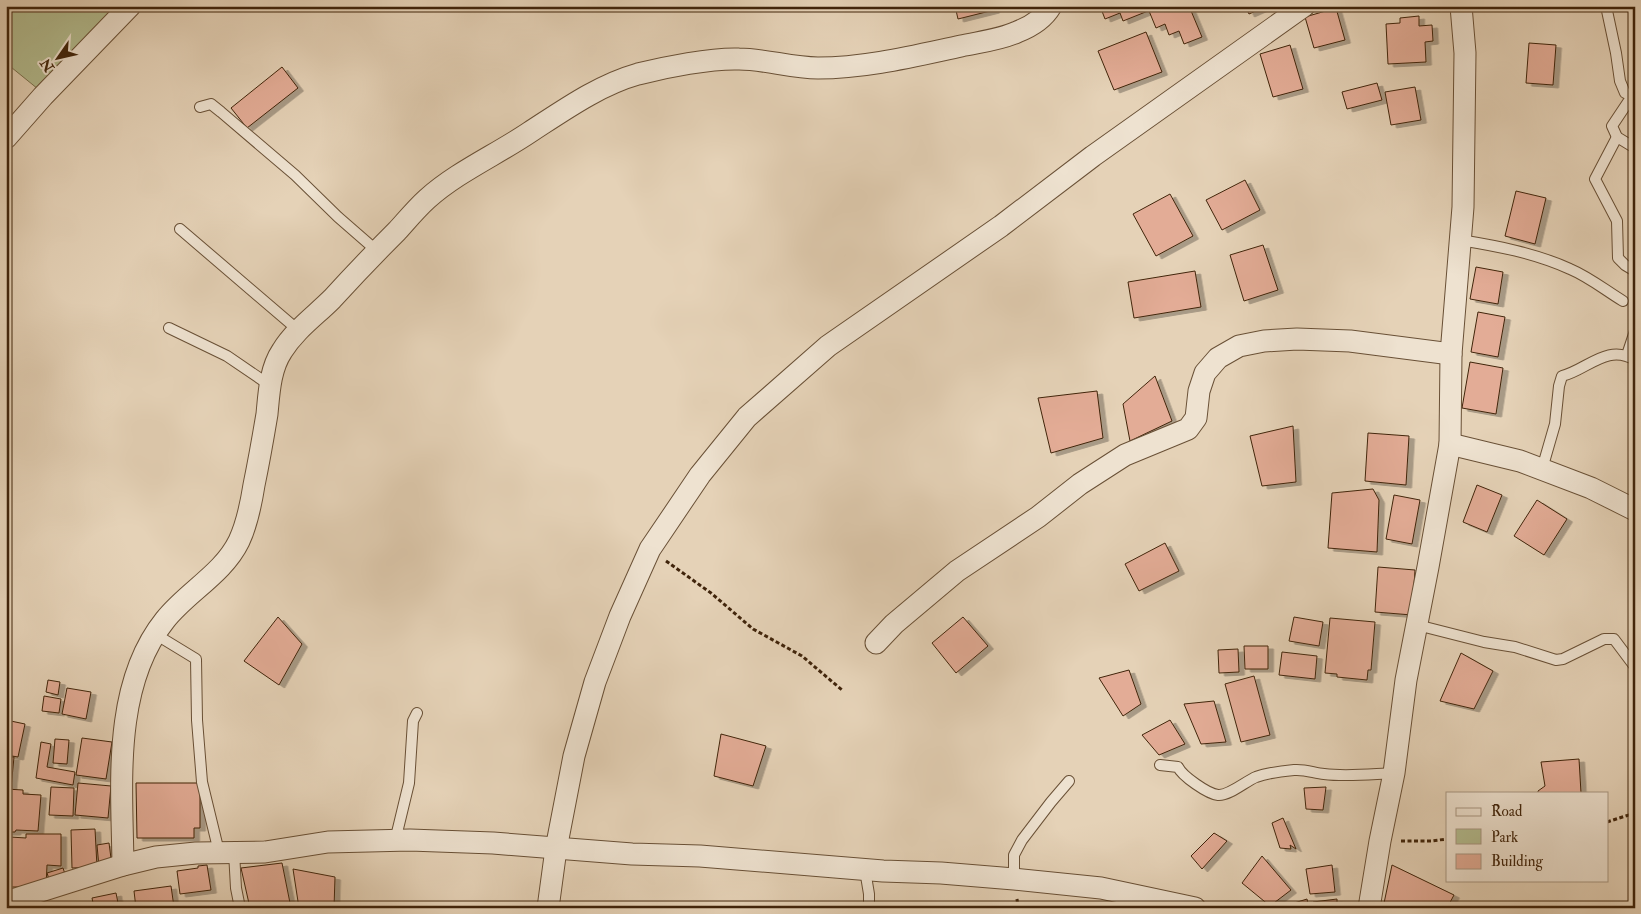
<svg xmlns="http://www.w3.org/2000/svg" width="1641" height="914" viewBox="0 0 1641 914" font-family="'IM FELL Double Pica',serif">
	<style>
		.green { fill: #b3bc8f; stroke: #7a704d }
		.building { fill: #e3ac96; stroke: #40240b; filter: url(#shadow) }
		.lines { fill: none; stroke-linecap: round; stroke-linejoin: round }
		.service-casing { stroke: #695036; stroke-width: 12 }
		.minor-casing { stroke: #695036; stroke-width: 23 }
		.path { stroke: #40240b; stroke-width: 3; stroke-dasharray: 4 2.5; stroke-linecap: butt }
		.service { stroke: #eee2d0; stroke-width: 10 }
		.minor { stroke: #eee2d0; stroke-width: 21 }
	</style>
	<defs>
		<filter id="shadow"><feDropShadow dx="5.5" dy="3" stdDeviation="0" flood-color="#0004"/></filter>
	</defs>
	<rect width="100%" height="100%" fill="#e5d2b7"/>
	<filter id="stains"><feTurbulence type="fractalNoise" baseFrequency=".004" numOctaves="4"/><feColorMatrix values="0 0 0 0 .2 0 0 0 0 .09 0 0 0 0 .02 0 0 0 .5 -.17"/></filter>
	<radialGradient id="worn" r=".72"><stop offset=".6" stop-color="#630" stop-opacity="0"/><stop offset="1" stop-color="#630" stop-opacity=".3"/></radialGradient>
	<path class="green" d="M6,6H122L38,89L6,63Z"/>
	<g class="building">
		<path d="M955,6H993L994,10L958,19Z"/>
		<path d="M1100,6H1146L1148,11L1123,21L1120,13L1105,19Z"/>
		<path d="M1147,6H1189L1202,37L1184,44L1179,31L1169,35L1165,24L1156,28Z"/>
		<path d="M1245,6H1267L1249,14Z"/>
		<path d="M1336,8L1345,40L1314,48L1305,17Z"/>
		<path d="M1419,16V26L1432,25L1433,41L1425,42L1426,62L1388,64L1386,24L1400,23V18Z"/>
		<path d="M1146,32L1162,72L1114,90L1098,51Z"/>
		<path d="M1529,43L1556,45L1553,85L1526,83Z"/>
		<path d="M1290,45L1303,89L1273,97L1260,54Z"/>
		<path d="M282,67L298,88L247,128L231,108Z"/>
		<path d="M1377,83L1382,100L1347,109L1342,92Z"/>
		<path d="M1415,87L1421,120L1391,125L1385,92Z"/>
		<path d="M1245,180L1260,210L1222,230L1206,200Z"/>
		<path d="M1516,191L1546,198L1535,244L1505,236Z"/>
		<path d="M1170,194L1193,236L1156,256L1133,214Z"/>
		<path d="M1263,245L1278,290L1244,301L1230,255Z"/>
		<path d="M1476,267L1503,272L1498,304L1470,299Z"/>
		<path d="M1195,271L1201,307L1134,318L1128,282Z"/>
		<path d="M1478,312L1505,317L1498,357L1471,352Z"/>
		<path d="M1470,362L1503,368L1496,414L1462,408Z"/>
		<path d="M1155,376L1172,421L1130,441L1123,404Z"/>
		<path d="M1097,391L1103,438L1051,453L1038,398Z"/>
		<path d="M1293,426L1296,482L1262,486L1250,436Z"/>
		<path d="M1368,433L1409,436L1406,485L1365,481Z"/>
		<path d="M1477,485L1502,495L1487,532L1463,522Z"/>
		<path d="M1373,489L1379,500L1377,552L1328,548L1332,493Z"/>
		<path d="M1394,495L1420,500L1412,544L1386,539Z"/>
		<path d="M1537,500L1567,519L1544,555L1514,536Z"/>
		<path d="M1165,543L1179,571L1139,591L1125,564Z"/>
		<path d="M1378,567L1415,570L1412,615L1375,612Z"/>
		<path d="M278,617L302,644L279,685L244,661Z"/>
		<path d="M963,617L988,646L956,673L932,643Z"/>
		<path d="M1294,617L1323,622L1319,646L1289,641Z"/>
		<path d="M1330,618L1375,622L1371,670H1368L1367,680L1337,677V674L1325,673Z"/>
		<path d="M1244,646H1268V669H1245Z"/>
		<path d="M1238,649L1239,672L1219,673L1218,650Z"/>
		<path d="M1282,652L1317,656L1315,679L1279,675Z"/>
		<path d="M1461,653L1493,671L1474,709L1440,701Z"/>
		<path d="M1129,670L1141,704L1123,716L1099,678Z"/>
		<path d="M1254,676L1270,735L1241,742L1225,684Z"/>
		<path d="M48,680L60,682L58,695L46,692Z"/>
		<path d="M67,688L91,692L86,719L62,714Z"/>
		<path d="M44,696L61,699L59,713L42,711Z"/>
		<path d="M1214,701L1226,742L1201,744L1184,704Z"/>
		<path d="M6,720L25,724L18,757L6,755Z"/>
		<path d="M1170,720L1185,744L1159,755L1142,735Z"/>
		<path d="M721,734L766,746L753,786L714,776Z"/>
		<path d="M82,738L112,742L106,779L76,775Z"/>
		<path d="M55,739L69,740L67,764L53,763Z"/>
		<path d="M41,742L51,744L47,767L75,772L73,785L36,778Z"/>
		<path d="M6,757H14L11,788L6,787Z"/>
		<path d="M1579,759L1581,793H1538V791L1545,786L1541,762Z"/>
		<path d="M78,783L111,786L108,818L75,815Z"/>
		<path d="M136,783H200V828H194V838H137Z"/>
		<path d="M51,787L74,788L73,816L49,815Z"/>
		<path d="M1326,787L1323,810L1306,809L1304,788Z"/>
		<path d="M6,789L23,790V794L41,795L38,831L16,830L15,832H6Z"/>
		<path d="M1283,818L1296,849L1290,845L1291,849L1280,848L1272,823Z"/>
		<path d="M95,829L97,867L72,868L71,830Z"/>
		<path d="M1214,833L1227,841L1202,869L1191,856Z"/>
		<path d="M26,834H61V866L47,865L46,887H10V837L26,838Z"/>
		<path d="M109,843L112,866L99,867L97,845Z"/>
		<path d="M1262,856L1291,890L1270,906L1242,883Z"/>
		<path d="M282,863L291,908H250L241,868Z"/>
		<path d="M207,865L211,890L180,894L177,871L198,868V866Z"/>
		<path d="M1332,865L1335,892L1310,894L1306,869Z"/>
		<path d="M1392,865L1454,895L1447,908H1383Z"/>
		<path d="M63,868L67,880L51,885L47,873Z"/>
		<path d="M293,869L335,877L334,908H299Z"/>
		<path d="M171,886L174,907L136,908L134,891Z"/>
		<path d="M116,893L119,908H94L92,898Z"/>
		<path d="M1307,899L1309,908H1291V904Z"/>
		<path d="M1337,899V908H1315L1313,902Z"/>
	</g>
	<g class="lines">
		<defs>
			<g id="service">
				<path d="M1606,6L1616,53L1620,81L1625,93L1635,96"/>
				<path d="M1632,96L1612,126L1617,137L1635,148"/>
				<path d="M200,107L211,104L221,112L295,175L338,217L377,251"/>
				<path d="M1617,137L1595,179L1617,221L1618,258L1625,265L1635,271"/>
				<path d="M180,229L298,330"/>
				<path d="M1460,240C1497,246 1535,253 1570,269C1589,277 1605,290 1623,301"/>
				<path d="M169,328L227,356L271,386"/>
				<path d="M1627,355L1635,331"/>
				<path d="M1542,469L1555,424L1559,386L1562,376C1587,370 1607,343 1635,360"/>
				<path d="M1417,625L1484,642L1515,647L1556,660L1563,659L1604,639H1614L1635,667"/>
				<path d="M155,634L196,659L197,720L202,782L219,852"/>
				<path d="M1160,765L1178,767C1182,776 1208,794 1218,795C1229,796 1246,781 1256,777C1267,773 1283,771 1294,770C1305,769 1314,773 1324,774C1347,777 1371,774 1394,773"/>
				<path d="M395,841L409,783L413,721L417,713"/>
				<path d="M234,852L236,888L240,908"/>
				<path d="M865,870L869,894V908"/>
				<path d="M1014,879V855L1022,840L1051,802L1069,781"/>
			</g>
			<g id="minor">
				<path d="M6,138L43,96L130,6"/>
				<path d="M1450,444L1520,461L1591,488L1635,510"/>
				<path d="M876,643L894,624L957,571L1038,517L1080,484L1125,455L1188,429L1196,418L1199,391L1205,373L1218,358L1239,346L1264,341L1297,339L1350,341L1451,354"/>
				<path d="M123,865C122,785 112,686 165,620C187,592 223,574 239,541C247,524 251,504 254,485C259,461 263,438 267,414C269,393 270,369 282,351C295,330 315,316 332,299C353,276 375,253 397,231C407,220 416,209 427,199C457,172 496,155 530,132C564,110 599,85 638,74C666,67 711,58 739,59C765,59 791,68 818,68C866,68 914,56 961,46C979,42 1000,40 1017,32C1030,27 1044,18 1051,6"/>
				<path d="M6,902L123,865L156,857L196,853L265,852L328,842L410,840L493,843L632,854L700,856L883,871L941,873L1014,879L1101,888L1195,908"/>
				<path d="M548,908L556,849L574,756L595,682L620,616L650,549L700,475L747,417L828,346L1001,226L1093,156L1304,6"/>
				<path d="M1369,908L1380,841L1394,773L1406,680L1428,567L1450,444L1451,354L1463,207L1465,53L1461,6"/>
			</g>
		</defs>
		<use href="#service" class="service-casing"/>
		<use href="#minor" class="minor-casing"/>
		<g class="path">
			<path d="M666,561L711,593L753,629L802,656L842,690"/>
			<path d="M1607,822L1635,813"/>
			<path d="M1401,841H1431L1447,839"/>
			<path d="M1017,899L1018,908"/>
		</g>
		<use href="#service" class="service"/>
		<use href="#minor" class="minor"/>
	</g>
	<rect width="1641" height="914" fill="none" stroke="#e5d2b7" stroke-width="25"/>
	<rect x="8" y="8" width="1626" height="899" fill="none" stroke="#40240b" stroke-width="2.5"/>
	<rect x="12" y="12" width="1616" height="889" fill="none" stroke="#40240b"/>
	<rect x="1446" y="792" width="162" height="90" fill="#eee2d0" stroke="#a89681"/>
	<rect x="1456" y="808" width="25" height="8" fill="#eee2d0" stroke="#a89681"/>
	<text x="1491" y="816" font-size="15" fill="#40240b">Road</text>
	<rect x="1456" y="829" width="25" height="15" fill="#b3bc8f" stroke="#a89681"/>
	<text x="1491" y="842" font-size="15" fill="#40240b">Park</text>
	<rect x="1456" y="854" width="25" height="15" fill="#e3ac96" stroke="#a89681"/>
	<text x="1491" y="866" font-size="15" fill="#40240b">Building</text>
	<g transform="translate(58 58) rotate(236)" stroke="#eee2d0" stroke-width="4" paint-order="stroke">
	<path d="M0-4L9 19L0 12L-9 19Z" fill="#40240b"/>
	<text y="-8" font-size="14" font-weight="bold" text-anchor="middle" fill="#40240b">N</text>
	</g>
	<rect width="100%" height="100%" filter="url(#stains)"/>
	<rect width="100%" height="100%" fill="url(#worn)"/>
</svg>
